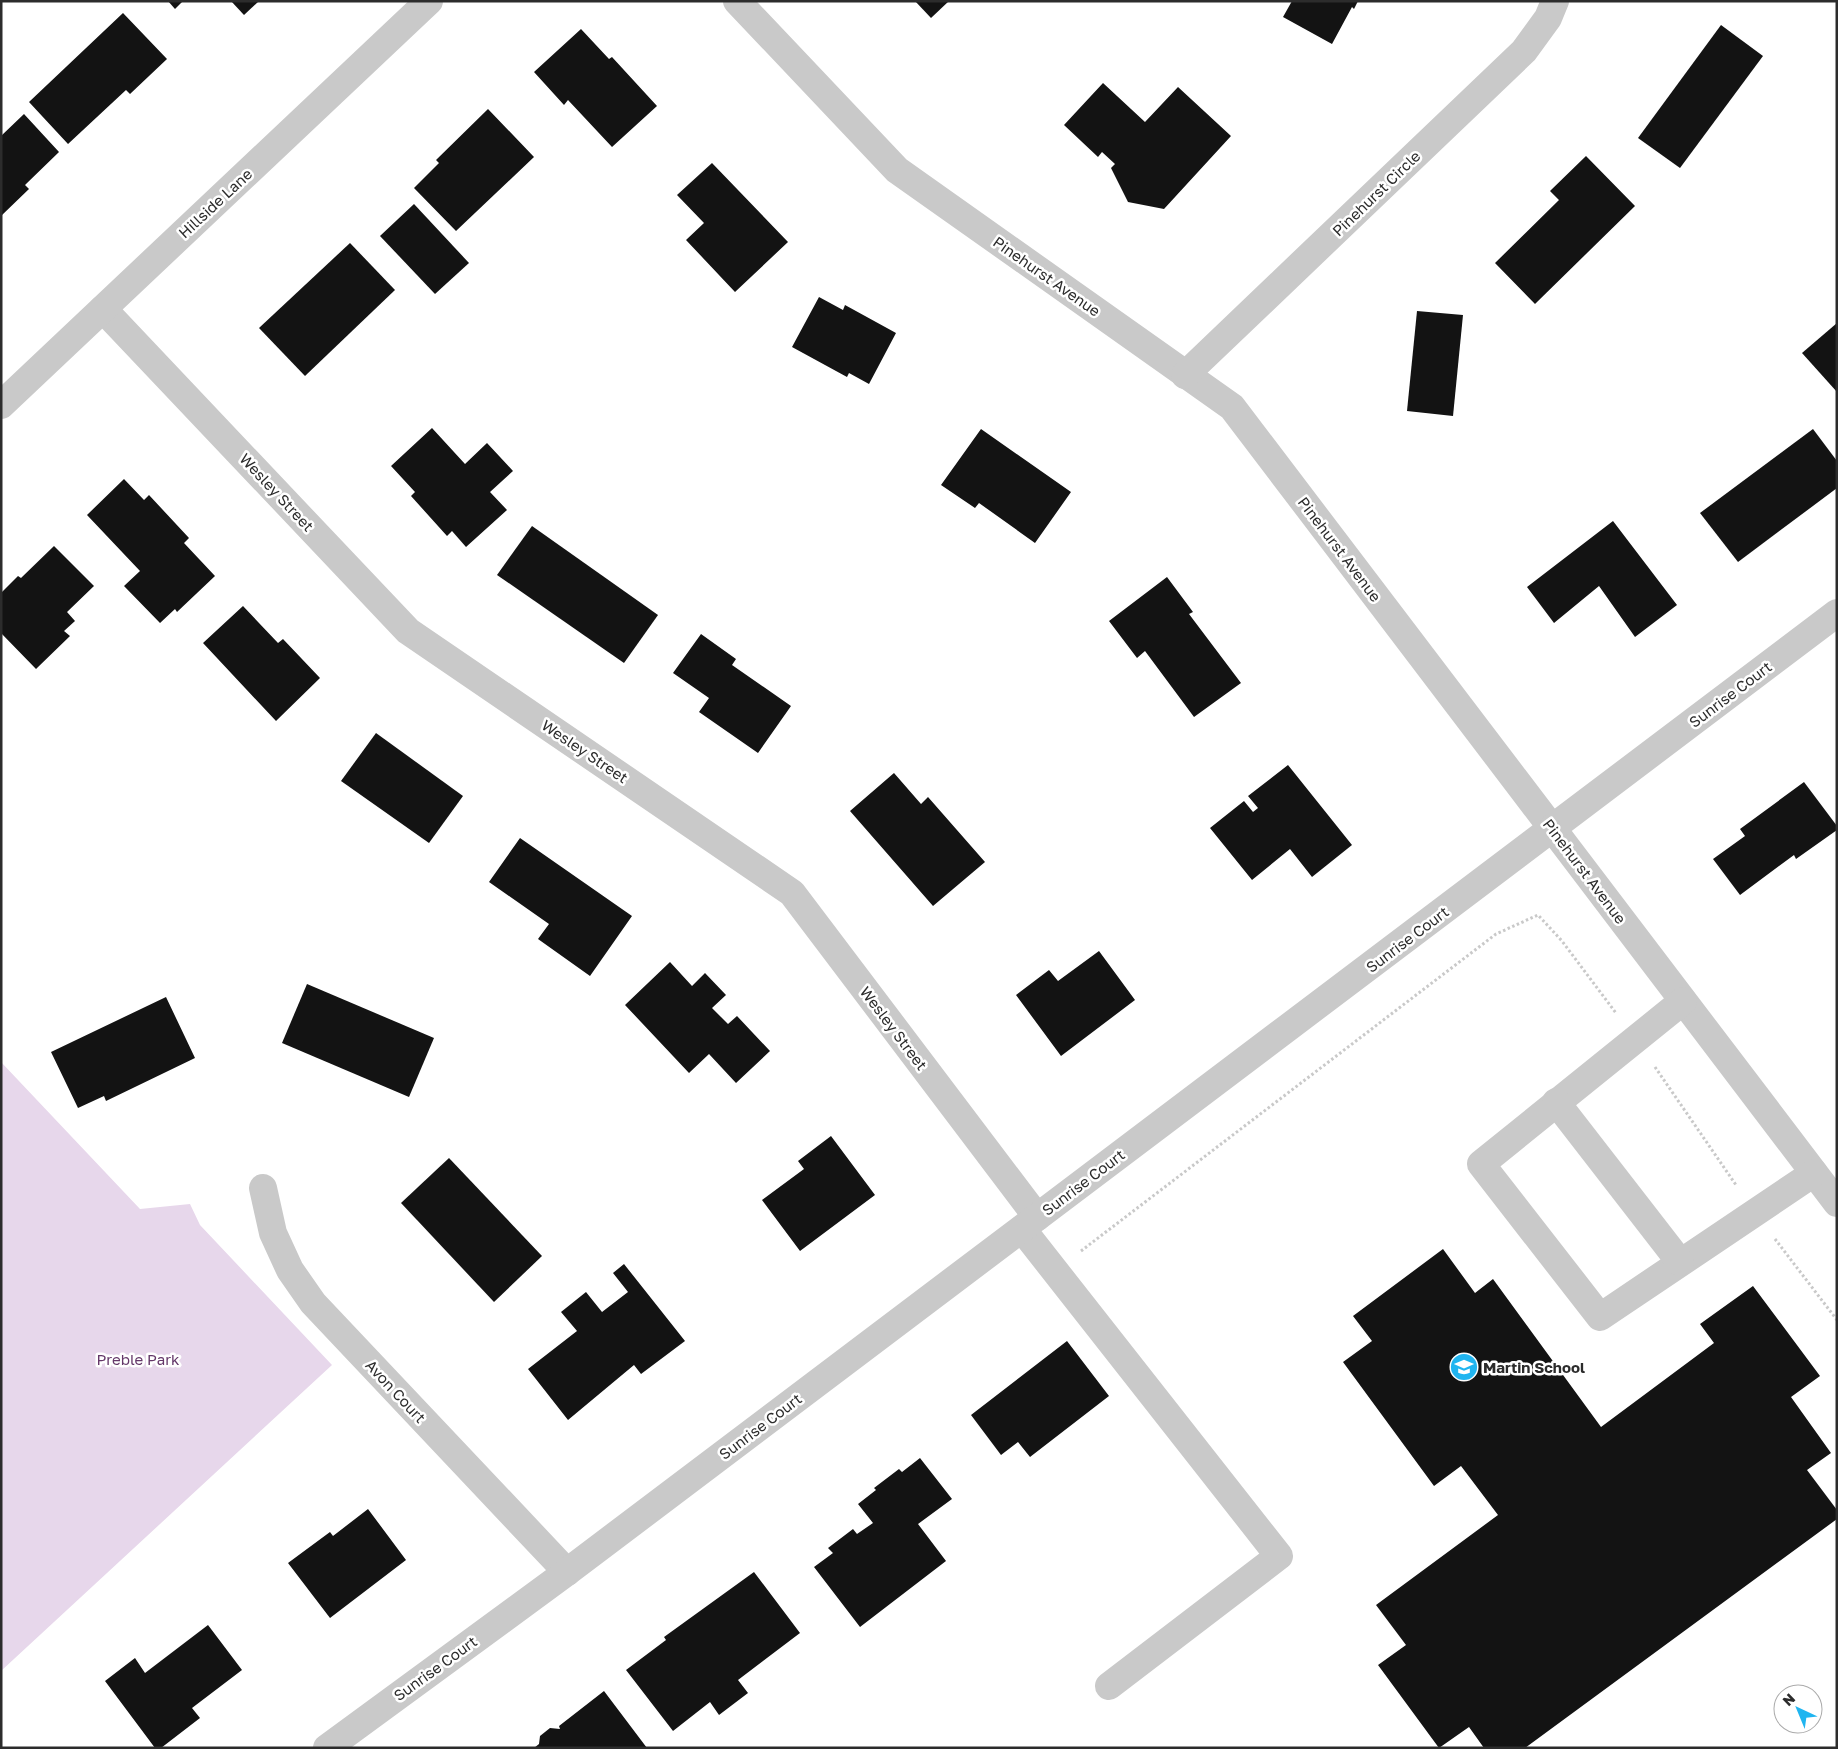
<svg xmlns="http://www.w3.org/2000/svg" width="1838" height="1749" viewBox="0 0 1838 1749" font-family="'Golos Text',sans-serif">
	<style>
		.green { fill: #e7d7eb }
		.building { fill: #131313 }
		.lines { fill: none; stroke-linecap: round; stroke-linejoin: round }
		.path { stroke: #c9c9c9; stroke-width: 3; stroke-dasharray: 2.5 2.5; stroke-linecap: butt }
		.minor { stroke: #c9c9c9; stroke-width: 28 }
		.labels { text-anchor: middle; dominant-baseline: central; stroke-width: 5; stroke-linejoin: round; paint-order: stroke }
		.street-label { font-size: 15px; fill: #2c2c2c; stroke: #fff }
		.park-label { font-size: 15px; fill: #643769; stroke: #fff }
		.poi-label { font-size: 15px; font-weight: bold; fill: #2c2c2c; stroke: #fff; text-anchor: start }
	</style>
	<rect width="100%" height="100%" fill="#fff"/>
	<path class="green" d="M1,1062L140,1209L190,1204L200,1225L332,1365L1,1671Z"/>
	<g class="building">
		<path d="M168,1H183L175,9Z"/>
		<path d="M231,1H259L244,15Z"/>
		<path d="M915,1H949L931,18Z"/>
		<path d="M1292,1H1358L1354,9L1352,7L1332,44L1283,17Z"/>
		<path d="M123,13L167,59L130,94L126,90L68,144L29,102Z"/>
		<path d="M1721,25L1763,56L1680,168L1638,138Z"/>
		<path d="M581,29L609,59L612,57L657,106L612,147L568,100L564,105L534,72Z"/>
		<path d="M1103,83L1145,122L1178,87L1231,136L1164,209L1128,202L1111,168L1115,164L1102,152L1098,157L1064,125Z"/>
		<path d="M488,109L534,157L456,231L414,188L439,163L436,160Z"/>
		<path d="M24,114L59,152L25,185L29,189L1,216V136Z"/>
		<path d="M1586,156L1635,206L1535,304L1495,263L1559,200L1550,191Z"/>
		<path d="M712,163L788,242L735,292L686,240L704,223L677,195Z"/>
		<path d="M414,204L469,263L435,294L380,236Z"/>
		<path d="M350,243L395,290L305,376L259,328Z"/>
		<path d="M819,297L843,310L845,305L896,333L869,384L849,373L847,377L792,347Z"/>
		<path d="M1417,311L1463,315L1453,416L1407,411Z"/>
		<path d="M1837,323V392L1802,353Z"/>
		<path d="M432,428L465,464L487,443L513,471L490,492L507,510L466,547L452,531L447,536L411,496L415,492L391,466Z"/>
		<path d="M981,429L1071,492L1035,543L979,503L975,508L941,485Z"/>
		<path d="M1813,429L1837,461V488L1738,562L1700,513Z"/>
		<path d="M124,479L144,500L149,495L189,538L184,543L215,576L177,612L175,609L160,623L124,586L140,571L87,515Z"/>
		<path d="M1613,521L1677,605L1635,637L1599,586L1554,623L1527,587Z"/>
		<path d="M532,526L658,615L624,663L497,575Z"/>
		<path d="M54,546L94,586L67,612L75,621L64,631L70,636L36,669L1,633V593L18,576L21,578Z"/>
		<path d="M1167,577L1193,612L1189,614L1241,683L1194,717L1145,651L1137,658L1109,621Z"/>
		<path d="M243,606L278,643L283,639L320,678L276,721L203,643Z"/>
		<path d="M701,634L736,659L732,665L791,706L758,753L699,712L709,698L673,673Z"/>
		<path d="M376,733L463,796L429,843L341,781Z"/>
		<path d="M1288,765L1352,845L1312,877L1290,849L1252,880L1210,828L1244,801L1253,812L1258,808L1248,796Z"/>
		<path d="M894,773L921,804L928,797L985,862L933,906L850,811Z"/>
		<path d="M1804,782L1837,826V830L1796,859L1794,855L1740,895L1713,859L1745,836L1740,829Z"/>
		<path d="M520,838L632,916L590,976L538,939L549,924L489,882Z"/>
		<path d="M1099,951L1135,1000L1061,1056L1016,995L1049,970L1058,981Z"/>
		<path d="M670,962L692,986L705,973L726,995L712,1008L728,1024L737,1016L770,1051L736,1083L709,1054L689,1073L625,1005Z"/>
		<path d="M307,984L434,1038L409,1097L282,1043Z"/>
		<path d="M166,997L195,1058L106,1101L104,1096L78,1108L51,1052Z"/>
		<path d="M831,1136L875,1195L800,1251L762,1200L804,1169L798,1161Z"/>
		<path d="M449,1158L542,1256L494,1302L401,1203Z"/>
		<path d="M1443,1249L1475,1293L1493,1279L1601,1427L1714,1343L1700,1324L1753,1286L1820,1376L1791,1397L1831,1453L1807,1470L1837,1510V1519L1525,1748H1484L1469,1727L1439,1748L1378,1665L1406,1645L1376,1605L1498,1515L1461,1466L1434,1486L1343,1362L1372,1341L1353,1316Z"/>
		<path d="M624,1264L685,1341L641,1374L634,1365L568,1420L528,1369L577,1331L561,1312L586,1292L602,1312L628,1292L613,1273Z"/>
		<path d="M1067,1341L1109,1396L1030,1457L1018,1442L1001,1455L971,1415Z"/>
		<path d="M920,1458L952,1499L918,1524L946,1561L860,1627L814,1567L833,1553L828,1548L853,1529L857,1534L873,1523L858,1504L876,1490L874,1488L899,1469L902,1472Z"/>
		<path d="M368,1509L406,1560L330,1618L288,1563L330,1532L333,1536Z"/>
		<path d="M754,1572L800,1633L738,1680L748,1693L719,1715L710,1702L673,1731L626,1670L666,1640L664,1637Z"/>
		<path d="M208,1625L242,1670L192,1708L200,1718L161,1748H155L105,1681L135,1658L145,1673Z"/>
		<path d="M604,1691L647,1748H534L539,1744L540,1736L550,1728L560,1729L559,1726Z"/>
	</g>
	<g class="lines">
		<g class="path">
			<path d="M1655,1067L1736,1185"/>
			<path d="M1775,1239L1837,1320"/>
			<path d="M1081,1251L1496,934L1538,915L1562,941L1616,1013"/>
		</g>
		<g class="minor">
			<path d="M737,1L897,170L1232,407L1837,1203"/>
			<path d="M103,309L408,631L792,893L1037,1217"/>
			<path d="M1185,375L1524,51L1548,18L1555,1"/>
			<path d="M1,405L429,1"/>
			<path d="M1683,1001L1481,1164L1600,1317L1814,1173"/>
			<path d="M1556,1102L1680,1262"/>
			<path d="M263,1188L273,1233L290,1270L313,1303L567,1572"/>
			<path d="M1022,1229L1279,1556L1109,1686"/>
			<path d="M327,1748L567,1572L1837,613"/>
		</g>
	</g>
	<defs>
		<symbol id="school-disc" viewBox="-11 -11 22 22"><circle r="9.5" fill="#20b5f0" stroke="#fff"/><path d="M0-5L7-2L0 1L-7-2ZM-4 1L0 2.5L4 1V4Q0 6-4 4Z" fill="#fff"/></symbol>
	</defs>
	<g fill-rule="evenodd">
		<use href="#school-disc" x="1448" y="1351" width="32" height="32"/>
	</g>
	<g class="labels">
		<g class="street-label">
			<text transform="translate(1376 193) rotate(-44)">Pinehurst Circle</text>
			<text transform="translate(215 203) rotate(-43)">Hillside Lane</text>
			<text transform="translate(1047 276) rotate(35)">Pinehurst Avenue</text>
			<text transform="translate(277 492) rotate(47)">Wesley Street</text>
			<text transform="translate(1340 549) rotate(53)">Pinehurst Avenue</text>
			<text transform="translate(1730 694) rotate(-37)">Sunrise Court</text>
			<text transform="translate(585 751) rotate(34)">Wesley Street</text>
			<text transform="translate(1585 871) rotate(53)">Pinehurst Avenue</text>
			<text transform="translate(1407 939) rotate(-37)">Sunrise Court</text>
			<text transform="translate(894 1028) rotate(53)">Wesley Street</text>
			<text transform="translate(1083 1182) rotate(-37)">Sunrise Court</text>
			<text transform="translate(396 1391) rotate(47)">Avon Court</text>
			<text transform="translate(760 1426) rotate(-37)">Sunrise Court</text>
			<text transform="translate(435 1668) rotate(-36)">Sunrise Court</text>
		</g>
		<g class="park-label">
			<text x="138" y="1359">Preble Park</text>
		</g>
		<g class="poi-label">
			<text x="1483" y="1367">Martin School</text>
		</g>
	</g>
	<rect width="1838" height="1749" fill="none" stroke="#2c2c2c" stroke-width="5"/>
	<g transform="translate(1798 1709) rotate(316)"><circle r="24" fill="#ffffff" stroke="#ababab"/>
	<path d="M0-4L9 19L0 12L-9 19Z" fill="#20b5f0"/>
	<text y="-8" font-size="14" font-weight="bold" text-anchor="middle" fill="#2c2c2c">N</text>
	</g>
</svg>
